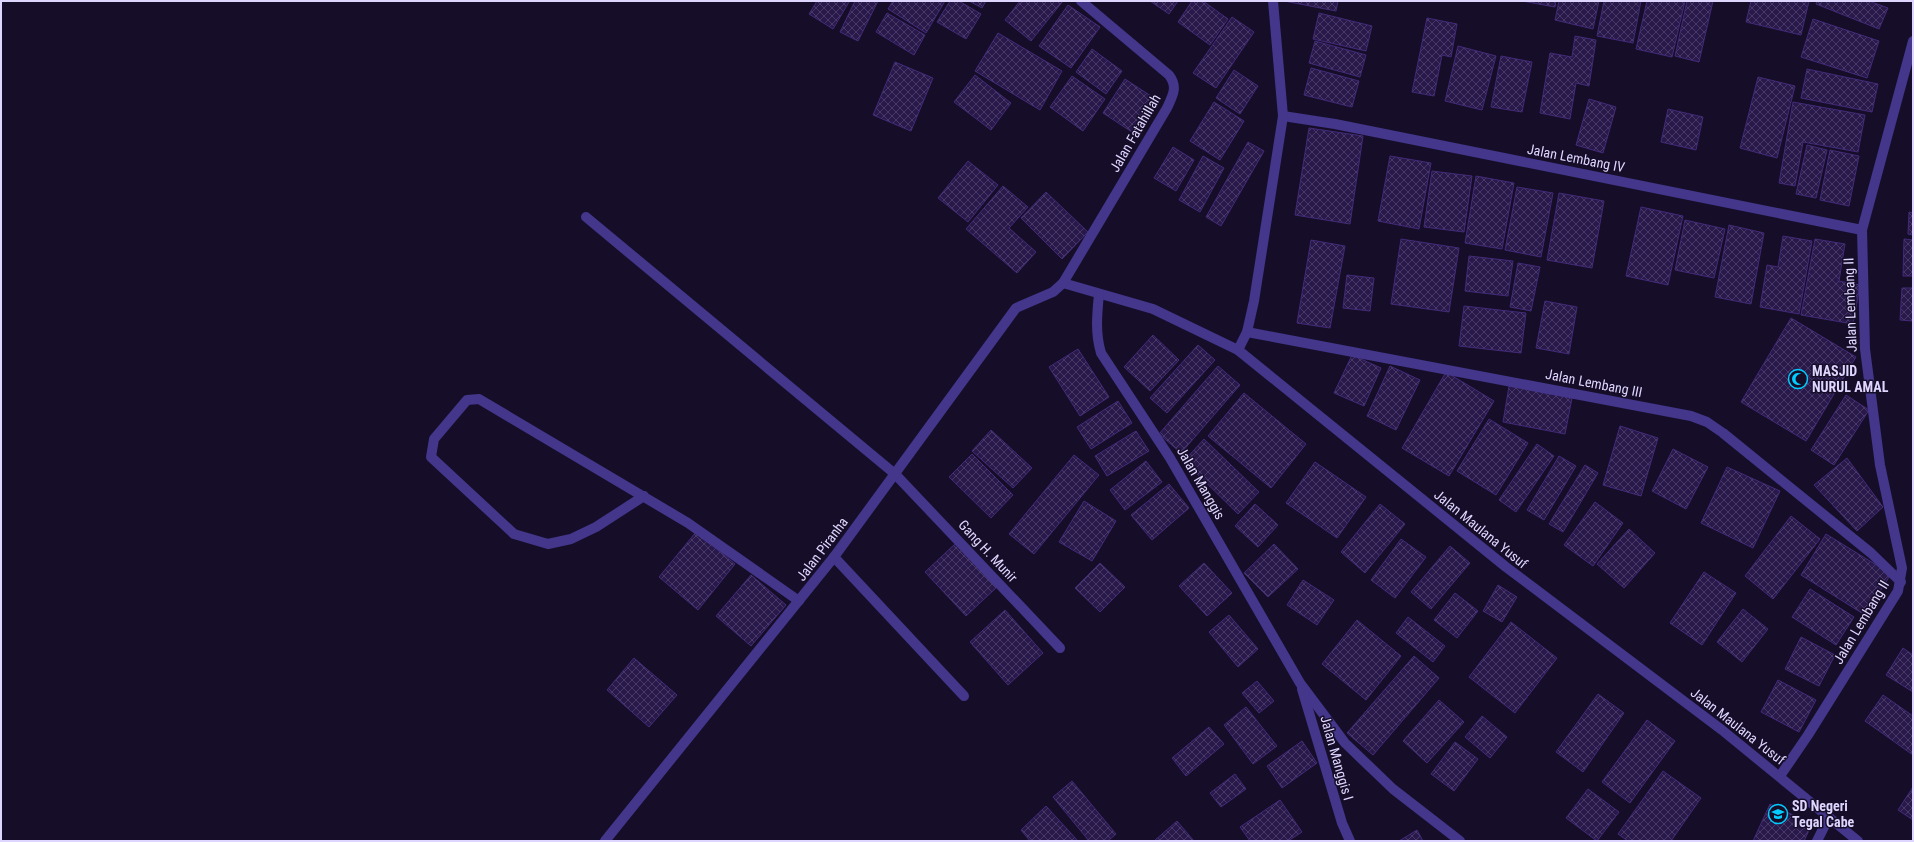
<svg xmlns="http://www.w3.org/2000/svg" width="1914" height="842" viewBox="0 0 1914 842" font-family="'Roboto Condensed',sans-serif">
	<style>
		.building { fill: url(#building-cross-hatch); stroke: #422a79 }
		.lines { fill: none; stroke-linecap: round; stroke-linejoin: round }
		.lane { stroke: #43368b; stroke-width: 10 }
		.street { stroke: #43368b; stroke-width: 10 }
		.labels { text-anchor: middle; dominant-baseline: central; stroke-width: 3; stroke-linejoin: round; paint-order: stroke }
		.street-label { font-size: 14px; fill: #dfd6ff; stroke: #160e29 }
		.poi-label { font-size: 14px; font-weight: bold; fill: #dfd6ff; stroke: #160e29; text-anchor: start }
	</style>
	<defs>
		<pattern id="building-cross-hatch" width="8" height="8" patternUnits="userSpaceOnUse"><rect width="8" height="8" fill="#29194b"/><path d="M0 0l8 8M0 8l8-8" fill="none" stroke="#483a66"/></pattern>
	</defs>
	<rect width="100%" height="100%" fill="#160e29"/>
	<g class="building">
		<path d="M817,1H848L849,2L833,29L809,14Z"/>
		<path d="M855,1H878L858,41L840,32Z"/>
		<path d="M893,1H945L926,33L888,9Z"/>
		<path d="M950,1H959L981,14L966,39L937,22Z"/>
		<path d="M969,1H986L982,8Z"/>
		<path d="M1020,1H1063L1031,41L1005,20Z"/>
		<path d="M1150,1H1178L1169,14Z"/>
		<path d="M1192,1H1203L1228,19L1210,45L1178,22Z"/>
		<path d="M1284,1H1338L1336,11Z"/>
		<path d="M1522,1H1556L1555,7Z"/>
		<path d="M1559,1H1599L1593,29L1555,20Z"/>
		<path d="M1604,1H1641L1633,43L1597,36Z"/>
		<path d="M1647,1H1685L1672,57L1636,49Z"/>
		<path d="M1687,1H1713L1699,62L1675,56Z"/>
		<path d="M1751,1H1809L1801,35L1746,22Z"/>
		<path d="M1817,1H1869L1888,8L1879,29L1816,4Z"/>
		<path d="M1068,5L1100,27L1071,68L1039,46Z"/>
		<path d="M887,13L925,35L914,55L876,32Z"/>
		<path d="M1319,13L1372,26L1366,51L1313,39Z"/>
		<path d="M1232,17L1254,32L1216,88L1193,73Z"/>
		<path d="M1427,18L1457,24L1451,57L1442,55L1434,96L1412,92Z"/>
		<path d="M1813,19L1879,41L1867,78L1801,57Z"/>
		<path d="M998,33L1062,71L1040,110L975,71Z"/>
		<path d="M1575,36L1596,40L1589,86L1576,83L1570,119L1540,113L1550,53L1572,57Z"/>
		<path d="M1315,41L1366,55L1360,77L1309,63Z"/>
		<path d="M1458,46L1496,56L1482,110L1445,101Z"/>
		<path d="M1092,49L1122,71L1106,94L1076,72Z"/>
		<path d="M1501,56L1532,62L1522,112L1491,107Z"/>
		<path d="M895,62L933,78L911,131L873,115Z"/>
		<path d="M1311,68L1359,81L1352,107L1304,95Z"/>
		<path d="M1807,69L1878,84L1872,112L1801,98Z"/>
		<path d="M1234,70L1258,86L1240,114L1216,98Z"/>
		<path d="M975,75L1011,103L991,130L954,102Z"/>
		<path d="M1072,76L1105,99L1083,131L1050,107Z"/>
		<path d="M1758,77L1795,86L1777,158L1740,148Z"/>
		<path d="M1125,79L1157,100L1135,134L1103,113Z"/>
		<path d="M1589,99L1616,107L1603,153L1576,145Z"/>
		<path d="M1214,102L1244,121L1220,160L1190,141Z"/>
		<path d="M1793,102L1865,115L1858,152L1803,142L1795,186L1779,183Z"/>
		<path d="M1668,109L1703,117L1696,150L1661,142Z"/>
		<path d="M1309,128L1363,136L1350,224L1295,215Z"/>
		<path d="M1248,142L1264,151L1221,226L1206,217Z"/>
		<path d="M1807,145L1827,150L1816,198L1796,194Z"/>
		<path d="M1173,147L1194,160L1176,191L1154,178Z"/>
		<path d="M1830,150L1859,156L1849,206L1820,200Z"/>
		<path d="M1203,156L1224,168L1200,212L1179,200Z"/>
		<path d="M1390,156L1431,163L1419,229L1378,221Z"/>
		<path d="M968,161L998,185L968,222L938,198Z"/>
		<path d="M1432,171L1472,176L1464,232L1424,227Z"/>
		<path d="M1476,176L1514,183L1502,249L1465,243Z"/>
		<path d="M1003,186L1028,207L1009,228L1036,252L1017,273L966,229Z"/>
		<path d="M1517,187L1553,193L1541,257L1505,250Z"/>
		<path d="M1046,192L1088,232L1062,259L1021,218Z"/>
		<path d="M1559,193L1604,201L1592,268L1547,260Z"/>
		<path d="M1641,207L1683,216L1668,285L1626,276Z"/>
		<path d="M1909,212L1913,213V235L1908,234Z"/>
		<path d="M1685,220L1725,229L1714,278L1675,270Z"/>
		<path d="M1729,225L1764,233L1751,304L1715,297Z"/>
		<path d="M1783,236L1812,241L1799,314L1760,307L1767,265L1778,267Z"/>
		<path d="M1401,239L1459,248L1449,312L1391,304Z"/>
		<path d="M1815,239L1845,244L1839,281L1860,285L1853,324L1801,315Z"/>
		<path d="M1904,239L1913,240V276H1903Z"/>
		<path d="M1311,240L1345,246L1330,328L1297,323Z"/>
		<path d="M1469,256L1513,261L1508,296L1465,291Z"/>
		<path d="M1518,263L1540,267L1531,311L1510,307Z"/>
		<path d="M1347,275L1374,278L1370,311L1343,308Z"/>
		<path d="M1902,288H1913V321L1900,320Z"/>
		<path d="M1545,301L1577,307L1569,354L1536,348Z"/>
		<path d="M1464,306L1526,313L1521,353L1459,346Z"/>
		<path d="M1791,318L1856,357L1806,441L1741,402Z"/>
		<path d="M1153,335L1179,360L1150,391L1124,367Z"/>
		<path d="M1198,345L1215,360L1167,413L1150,398Z"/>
		<path d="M1078,349L1109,397L1080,416L1049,367Z"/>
		<path d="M1352,355L1381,368L1364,406L1334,393Z"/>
		<path d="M1218,366L1240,385L1181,453L1159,434Z"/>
		<path d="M1390,366L1420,380L1396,430L1367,416Z"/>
		<path d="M1446,372L1494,401L1449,476L1402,448Z"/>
		<path d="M1509,386L1572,398L1565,434L1503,422Z"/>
		<path d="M1244,393L1306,444L1271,488L1208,436Z"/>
		<path d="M1846,395L1869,410L1834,465L1811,450Z"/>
		<path d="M1118,401L1132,423L1091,449L1077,427Z"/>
		<path d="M1489,419L1528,443L1496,495L1457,471Z"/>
		<path d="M1620,426L1658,438L1641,496L1603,485Z"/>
		<path d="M991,430L1032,468L1013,488L972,451Z"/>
		<path d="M1136,431L1149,451L1107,476L1095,456Z"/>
		<path d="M1204,439L1259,492L1238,514L1184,461Z"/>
		<path d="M1537,444L1554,456L1516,512L1499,500Z"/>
		<path d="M1673,449L1708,467L1686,509L1652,491Z"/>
		<path d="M972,454L1013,495L991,518L949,477Z"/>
		<path d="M1074,455L1099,475L1034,554L1009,534Z"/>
		<path d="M1559,456L1576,466L1544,520L1527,510Z"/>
		<path d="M1847,458L1883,507L1857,531L1814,485Z"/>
		<path d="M1146,461L1162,482L1125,510L1110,490Z"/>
		<path d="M1315,462L1366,497L1337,538L1286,503Z"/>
		<path d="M1585,465L1598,473L1563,532L1549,524Z"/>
		<path d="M1727,467L1780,491L1753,548L1701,523Z"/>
		<path d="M1169,484L1189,508L1152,540L1131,515Z"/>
		<path d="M1084,501L1116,521L1092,561L1059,542Z"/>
		<path d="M1595,502L1623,523L1593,566L1564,545Z"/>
		<path d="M1255,504L1278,525L1258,547L1235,526Z"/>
		<path d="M1380,504L1405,524L1365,573L1341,552Z"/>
		<path d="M1791,516L1820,539L1773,599L1745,576Z"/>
		<path d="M1629,529L1655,553L1624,588L1597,564Z"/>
		<path d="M696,532L735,564L698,610L659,577Z"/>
		<path d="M1826,534L1891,574L1865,615L1801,575Z"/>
		<path d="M1401,539L1426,557L1395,598L1371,580Z"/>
		<path d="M956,543L997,587L966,616L925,572Z"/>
		<path d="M1274,544L1298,569L1268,597L1244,573Z"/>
		<path d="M1450,546L1470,563L1431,609L1411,592Z"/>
		<path d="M1100,563L1125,587L1100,612L1075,588Z"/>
		<path d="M1204,563L1232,593L1207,616L1179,586Z"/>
		<path d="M1704,572L1736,593L1702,645L1670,623Z"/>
		<path d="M751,575L786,605L751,646L716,616Z"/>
		<path d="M1303,580L1334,600L1317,625L1287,605Z"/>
		<path d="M1498,585L1517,597L1502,622L1483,611Z"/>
		<path d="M1810,589L1854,617L1836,645L1792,617Z"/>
		<path d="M1455,593L1478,611L1457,638L1434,620Z"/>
		<path d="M1743,609L1768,629L1742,662L1717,642Z"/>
		<path d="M1005,610L1043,653L1008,685L970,642Z"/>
		<path d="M1229,615L1258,649L1238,667L1209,632Z"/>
		<path d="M1408,617L1445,646L1433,662L1396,633Z"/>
		<path d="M1357,620L1401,656L1366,700L1322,664Z"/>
		<path d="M1511,622L1557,658L1515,713L1469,677Z"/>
		<path d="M1801,637L1835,655L1819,686L1785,669Z"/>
		<path d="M1903,648L1913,655V692L1886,675Z"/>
		<path d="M1414,656L1439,678L1373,755L1347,733Z"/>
		<path d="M634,658L677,695L649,727L607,690Z"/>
		<path d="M1778,680L1816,700L1799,732L1761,712Z"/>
		<path d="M1257,681L1274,701L1259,713L1242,693Z"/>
		<path d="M1598,694L1624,713L1583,772L1556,752Z"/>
		<path d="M1883,695L1913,716V755L1865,721Z"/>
		<path d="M1439,700L1464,722L1427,763L1403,741Z"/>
		<path d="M1246,707L1277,746L1253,764L1224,725Z"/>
		<path d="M1482,716L1507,737L1490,758L1465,737Z"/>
		<path d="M1647,720L1675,741L1630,803L1602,782Z"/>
		<path d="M1209,727L1224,744L1186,776L1172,758Z"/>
		<path d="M1302,741L1317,763L1282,788L1267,766Z"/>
		<path d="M1455,742L1478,759L1454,791L1431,774Z"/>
		<path d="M1663,771L1701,798L1671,841H1628L1618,834Z"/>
		<path d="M1235,774L1246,789L1221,807L1210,793Z"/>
		<path d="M1072,781L1116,834L1108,841H1089L1053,797Z"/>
		<path d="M1913,787V820L1898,810Z"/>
		<path d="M1588,789L1619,812L1597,841L1566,818Z"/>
		<path d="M1280,800L1302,832L1288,841H1250L1240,827Z"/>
		<path d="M1770,804L1812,824L1804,841H1753Z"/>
		<path d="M1046,806L1078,841H1030L1021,830Z"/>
		<path d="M1177,821L1194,841H1154Z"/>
		<path d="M1417,830L1423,841H1399Z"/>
	</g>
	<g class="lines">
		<g class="lane">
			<path d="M586,217L895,474"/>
			<path d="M1817,841L1829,817"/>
		</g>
		<g class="street">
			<path d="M1283,116L1335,124L1862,230"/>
			<path d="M1063,283L1153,309L1238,350L1506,567L1722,730L1858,841"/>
			<path d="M1099,294C1097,314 1095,333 1101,353L1170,458L1300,683L1345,743L1393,789L1460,841"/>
			<path d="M1247,332L1691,416L1707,422L1723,433L1871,553L1901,582"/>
			<path d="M1238,350L1247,332L1254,301L1283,116L1273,1"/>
			<path d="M895,474L1060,648"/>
			<path d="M644,496L596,527L571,539L548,544L514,534L431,457L434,439L467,400L479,399L688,523L799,601"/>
			<path d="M834,557L964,696"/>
			<path d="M1302,689L1342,823L1350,841"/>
			<path d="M1780,776L1808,735L1898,591L1902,568L1880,465L1865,349L1862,230L1913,41"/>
			<path d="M605,841L834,557L1016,308L1053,292L1063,283L1167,108C1173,95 1178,87 1169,75L1081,1"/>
		</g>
	</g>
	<defs>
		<symbol id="mosque-ring" viewBox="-11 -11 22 22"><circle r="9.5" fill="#160e29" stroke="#02cbff" stroke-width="1.5"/><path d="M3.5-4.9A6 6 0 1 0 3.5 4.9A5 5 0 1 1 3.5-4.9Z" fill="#02cbff"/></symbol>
		<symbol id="school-ring" viewBox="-11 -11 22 22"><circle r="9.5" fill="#160e29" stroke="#02cbff" stroke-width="1.5"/><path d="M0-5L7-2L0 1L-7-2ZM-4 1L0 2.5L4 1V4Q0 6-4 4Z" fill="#02cbff"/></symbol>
	</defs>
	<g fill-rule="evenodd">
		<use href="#mosque-ring" x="1787" y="368" width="22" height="22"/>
		<use href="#school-ring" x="1767" y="803" width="22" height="22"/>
	</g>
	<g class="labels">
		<g class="street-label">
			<text transform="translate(1135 133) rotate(-60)">Jalan Fatahillah</text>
			<text transform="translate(1576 158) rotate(11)">Jalan Lembang IV</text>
			<text transform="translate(1850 305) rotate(-92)">Jalan Lembang II</text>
			<text transform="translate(1594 383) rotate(11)">Jalan Lembang III</text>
			<text transform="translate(1201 483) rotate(60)">Jalan Manggis</text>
			<text transform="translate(1481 529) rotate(39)">Jalan Maulana Yusuf</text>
			<text transform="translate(822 549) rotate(-53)">Jalan Piranha</text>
			<text transform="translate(988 551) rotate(47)">Gang H. Munir</text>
			<text transform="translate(1861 622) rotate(-59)">Jalan Lembang II</text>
			<text transform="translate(1738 726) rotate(38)">Jalan Maulana Yusuf</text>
			<text transform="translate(1337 758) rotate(74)">Jalan Manggis I</text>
		</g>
		<g class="poi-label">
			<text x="1812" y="371">MASJID<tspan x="1812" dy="16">NURUL AMAL</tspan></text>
			<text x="1792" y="806">SD Negeri<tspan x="1792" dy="16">Tegal Cabe</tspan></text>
		</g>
	</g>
	<rect width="1914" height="842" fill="none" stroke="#dfd6ff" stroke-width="4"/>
</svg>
